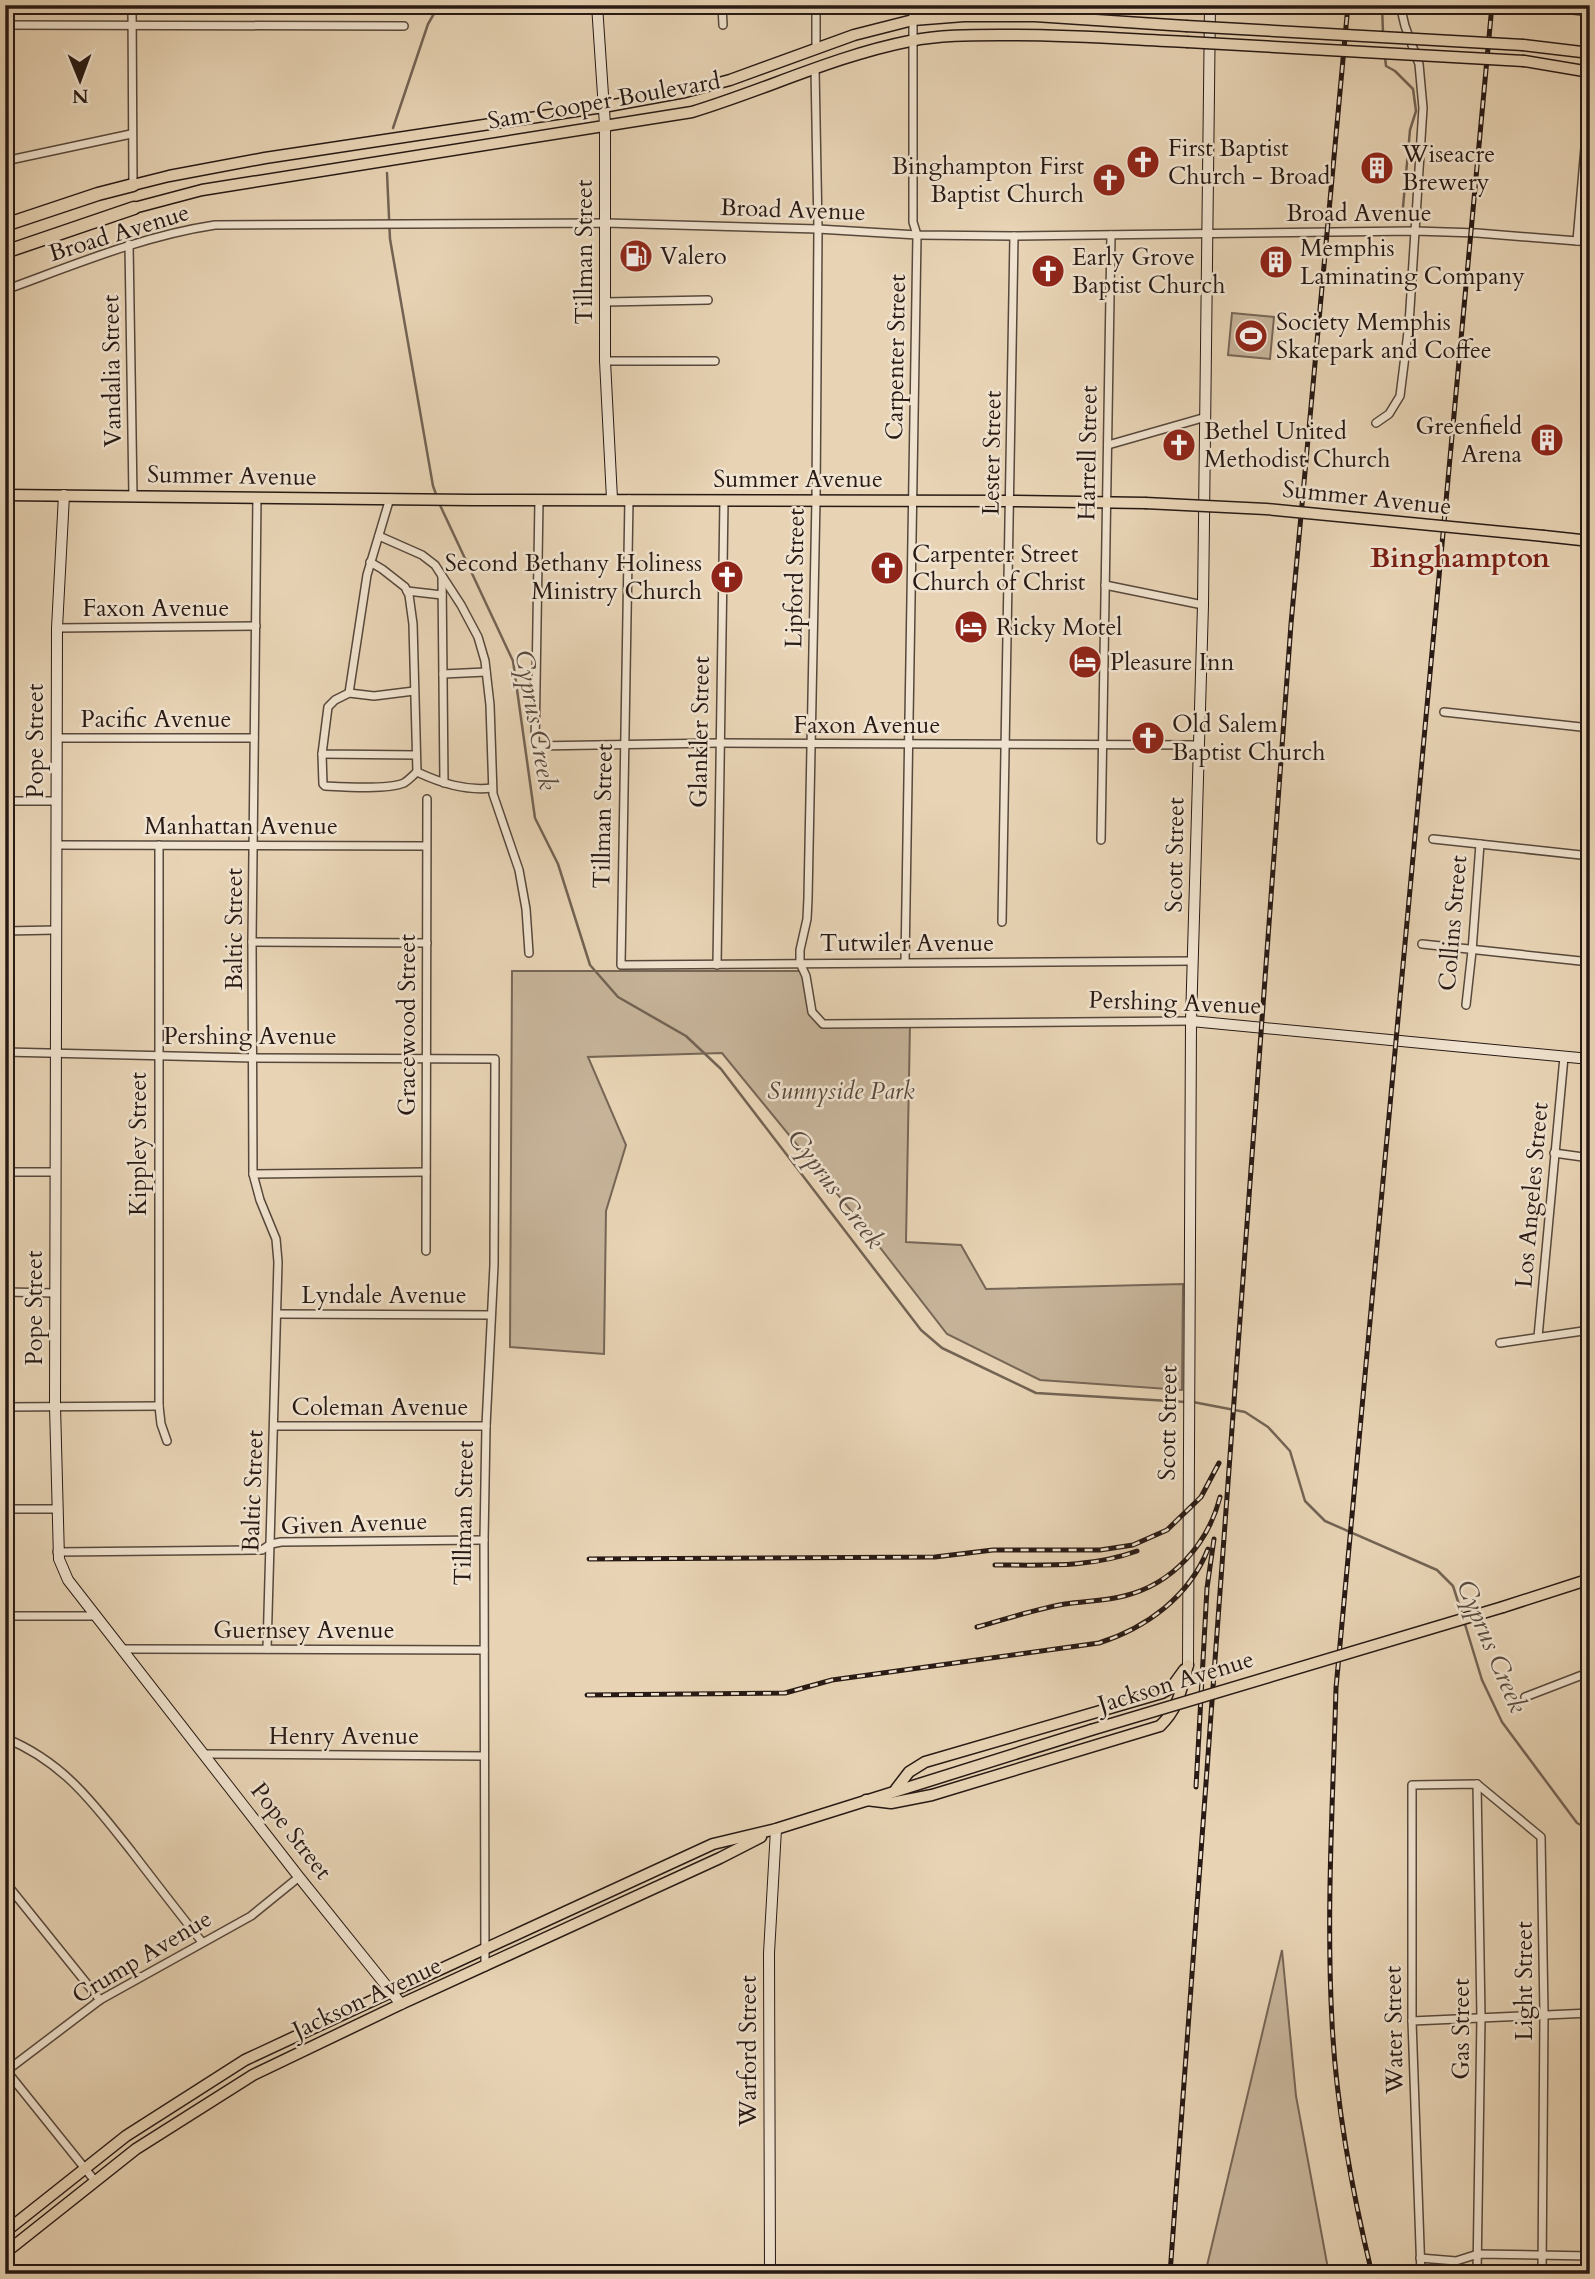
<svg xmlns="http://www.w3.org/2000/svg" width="1595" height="2279" viewBox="0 0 1595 2279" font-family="Cardo,serif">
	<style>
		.green { fill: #c7b49a; stroke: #776657; stroke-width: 2 }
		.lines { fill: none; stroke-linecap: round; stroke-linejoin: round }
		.stream { stroke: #736354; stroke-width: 2.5 }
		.street-casing { stroke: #57483c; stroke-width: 10 }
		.secondary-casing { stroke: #271914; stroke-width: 12 }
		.primary-casing { stroke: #271914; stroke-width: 13 }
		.highway-casing { stroke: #271914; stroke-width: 15 }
		.street { stroke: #f0e3cf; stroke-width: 7 }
		.secondary { stroke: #f0e3cf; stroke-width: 10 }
		.primary { stroke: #e8d4b5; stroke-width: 10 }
		.highway { stroke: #e8d4b5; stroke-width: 12 }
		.rail-casing { stroke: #271914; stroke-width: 5 }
		.rail { stroke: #f0e3cf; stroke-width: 2.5; stroke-dasharray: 8; stroke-linecap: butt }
		.primary-bridge-casing { stroke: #271914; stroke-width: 13; stroke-linecap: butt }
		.primary-bridge { stroke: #e8d4b5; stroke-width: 10 }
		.labels { text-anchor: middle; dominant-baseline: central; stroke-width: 5; stroke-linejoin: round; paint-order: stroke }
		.street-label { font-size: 24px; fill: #271914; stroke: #f0e3cf }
		.poi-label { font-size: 24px; fill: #271914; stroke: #f0e3cf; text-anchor: start }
		.park-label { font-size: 24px; font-style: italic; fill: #57483c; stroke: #f0e3cf }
		.water-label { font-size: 26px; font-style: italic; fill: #5a4a3e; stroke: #f0e3cf }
		.quarter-label { font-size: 28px; font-weight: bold; fill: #7a1f14; stroke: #f0e3cf }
	</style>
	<rect width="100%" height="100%" fill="#e8d4b5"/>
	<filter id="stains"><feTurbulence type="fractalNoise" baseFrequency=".00286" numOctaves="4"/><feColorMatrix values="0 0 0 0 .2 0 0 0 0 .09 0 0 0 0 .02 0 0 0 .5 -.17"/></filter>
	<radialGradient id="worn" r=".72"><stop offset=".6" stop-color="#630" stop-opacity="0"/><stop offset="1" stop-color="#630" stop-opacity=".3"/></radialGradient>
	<g class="green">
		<path d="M1232,313L1274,317L1270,359L1228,355Z"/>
		<path d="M512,971H803L812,1012L823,1024L910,1023L906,1242L961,1245L986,1289L1183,1284L1182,1390L1040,1380L947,1334L861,1223L722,1053L588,1057L626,1145L606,1211L604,1354L510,1347Z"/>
		<path d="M1282,1950L1296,2096L1329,2274H1205Z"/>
	</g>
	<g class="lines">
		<g class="stream">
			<path d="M1382,5L1383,33"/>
			<path d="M1385,57L1386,66L1395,71L1413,89L1416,111L1410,130L1403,207"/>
			<path d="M393,128L428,24L439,5"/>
			<path d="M387,173L390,239L433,486L437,497"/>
			<path d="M439,503L513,661L535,818L558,864L590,965L618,997L686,1036L721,1069L921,1330L942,1348L1036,1393L1186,1402"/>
			<path d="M1193,1402L1245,1412L1268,1427L1290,1451L1305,1501L1325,1521L1437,1570L1453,1586L1462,1614"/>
			<path d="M1464,1621L1482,1680L1502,1722L1577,1823L1590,1830"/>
		</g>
		<defs>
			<g id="street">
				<path d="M132,5L133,185"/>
				<path d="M722,5L723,25"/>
				<path d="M816,5V48"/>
				<path d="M1531,5L1590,12"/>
				<path d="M5,25L404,26"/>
				<path d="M815,68L818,229L816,499L808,898L807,919L800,950V963L806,976L812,1012L823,1024L1191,1021"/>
				<path d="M5,161L131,134"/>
				<path d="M1577,241L1587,124"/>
				<path d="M129,244L133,496"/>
				<path d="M5,290C74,265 142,236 215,225L606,223L818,229L917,235L1014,236L1415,231L1477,233L1590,242"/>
				<path d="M605,302L708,300"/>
				<path d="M605,361H715"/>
				<path d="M1376,423L1389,414L1400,396L1409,324L1423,108L1419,64L1405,26L1400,5"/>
				<path d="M1108,445L1206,417"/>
				<path d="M257,497L252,942L253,1174L260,1200L276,1239L278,1262L267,1649"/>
				<path d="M629,499L621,965L1193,961"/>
				<path d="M539,500L535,746L719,743L1198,745"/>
				<path d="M379,536L422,555L435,565L461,605L478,637L485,661L490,705L493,794L519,870L526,909L529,953"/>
				<path d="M370,562L382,569L405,587L409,595L413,624L417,772"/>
				<path d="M442,576L444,783"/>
				<path d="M1105,585L1203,605"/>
				<path d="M407,591L442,595"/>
				<path d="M57,628L256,626"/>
				<path d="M443,674L486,672"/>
				<path d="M414,691L374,696L349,693L335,700L328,707L322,754L415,755"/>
				<path d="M349,693L367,575L390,498"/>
				<path d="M1444,712L1590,728"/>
				<path d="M57,738H254"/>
				<path d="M322,754L323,784L325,786C344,787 387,790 404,783C409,780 412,776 417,772"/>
				<path d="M417,772C441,783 465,791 492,788"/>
				<path d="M5,801H56"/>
				<path d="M1433,839L1590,856"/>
				<path d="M1101,840L1111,235"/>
				<path d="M56,845L426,846"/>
				<path d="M159,845V1406L161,1424L167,1441"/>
				<path d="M1002,922L1014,236"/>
				<path d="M5,931L56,930"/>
				<path d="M252,942L427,943"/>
				<path d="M1422,944L1590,962"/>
				<path d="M905,962L917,235L913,222V5"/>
				<path d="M717,965L724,500"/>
				<path d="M1466,1005L1472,951L1480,844"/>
				<path d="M5,1052L254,1058L495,1059L494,1265L486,1426L484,1540L485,1967"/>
				<path d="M1554,1153L1590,1158"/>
				<path d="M5,1172H55"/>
				<path d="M253,1174L426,1172"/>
				<path d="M426,1251L427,799"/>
				<path d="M5,1292L56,1293"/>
				<path d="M278,1314L491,1315"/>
				<path d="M1538,1337L1564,1057"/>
				<path d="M1500,1343L1590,1330"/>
				<path d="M5,1407L159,1406"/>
				<path d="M274,1426H486"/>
				<path d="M5,1509H56"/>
				<path d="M57,1552L262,1550L271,1544L281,1542L484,1540"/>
				<path d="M5,1616H96"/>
				<path d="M124,1649L484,1650"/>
				<path d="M1589,1672L1590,1731"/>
				<path d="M1525,1697L1590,1672"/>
				<path d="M5,1738C64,1762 94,1804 132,1852C155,1882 178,1912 202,1942"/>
				<path d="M204,1754L483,1756"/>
				<path d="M1477,1784L1481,2017L1477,2274"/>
				<path d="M5,1882L100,2000"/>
				<path d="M1412,2021L1590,2013"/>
				<path d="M5,2069L95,2181"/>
				<path d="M5,2072L100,2000L251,1916L299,1877"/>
				<path d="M1420,2258L1456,2261L1478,2254L1590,2256"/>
				<path d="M1421,2274L1412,2021V1785L1477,1784L1541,1837L1544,2014L1542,2274"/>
			</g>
			<g id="secondary">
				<path d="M597,5L605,125V361L612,499"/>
				<path d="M64,495L57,628L55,1406L59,1559L68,1580L299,1877L401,2004"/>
				<path d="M1191,1021L1590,1059"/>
				<path d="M1188,1665L1191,1021L1203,605L1210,5"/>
				<path d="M770,2274L769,1953L776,1829"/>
			</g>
			<g id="primary">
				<path d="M1523,45L1590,53"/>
				<path d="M1524,61L1590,72"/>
				<path d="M133,185L169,176L265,158L603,107L685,92L730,80L854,35L913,20L964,16H1035L1186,26"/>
				<path d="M134,208L202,190L692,112C765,90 834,56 910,41C939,35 970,35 1000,35C1062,34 1124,39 1187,42"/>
				<path d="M5,495L472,500L1011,501L1145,503"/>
				<path d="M1544,536L1590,541"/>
				<path d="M1503,1607L1590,1579"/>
				<path d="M896,1789L909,1772L925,1762L1162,1693L1171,1688L1184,1670"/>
				<path d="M866,1800L891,1803L932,1795L1160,1726C1179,1708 1181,1689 1188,1665"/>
				<path d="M5,2232L126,2136L245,2060L391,1992L713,1844L776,1829L1091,1730"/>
				<path d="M5,2253L136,2149L253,2075L401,2004L720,1858L761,1837"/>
			</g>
			<g id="highway">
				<path d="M5,225L98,194L133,185"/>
				<path d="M5,252L134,208"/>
			</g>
		</defs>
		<use href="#street" class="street-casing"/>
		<use href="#secondary" class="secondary-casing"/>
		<use href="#primary" class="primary-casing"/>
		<use href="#highway" class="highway-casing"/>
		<use href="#street" class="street"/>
		<use href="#secondary" class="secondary"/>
		<use href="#primary" class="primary"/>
		<use href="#highway" class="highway"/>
		<defs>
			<g id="rail">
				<path d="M589,1559L935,1557L993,1550H1100L1133,1545L1167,1530L1201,1497L1219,1463"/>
				<path d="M995,1565C1045,1565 1090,1568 1137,1551"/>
				<path d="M977,1627C1006,1619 1036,1609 1065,1604C1085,1601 1105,1601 1124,1596C1173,1584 1208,1544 1220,1497"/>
				<path d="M587,1695L785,1693L832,1680L1099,1643C1146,1628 1189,1597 1208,1549"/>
				<path d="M1196,1787L1207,1588L1214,1539"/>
				<path d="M1170,2274L1291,624L1348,5"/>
				<path d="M1372,2274C1352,2191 1336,2107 1332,2022C1326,1911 1333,1799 1336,1688L1492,5"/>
			</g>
		</defs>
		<use href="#rail" class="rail-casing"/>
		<use href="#rail" class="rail"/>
		<defs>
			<g id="primary-bridge">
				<path d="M1186,26L1523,45"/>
				<path d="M1187,42L1524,61"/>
				<path d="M1145,503L1266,509L1544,536"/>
				<path d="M1091,1730L1503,1607"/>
			</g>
		</defs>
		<use href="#primary-bridge" class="primary-bridge-casing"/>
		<use href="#primary-bridge" class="primary-bridge"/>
	</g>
	<defs>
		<symbol id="church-disc" viewBox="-11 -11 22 22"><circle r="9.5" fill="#8f2418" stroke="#f0e3cf"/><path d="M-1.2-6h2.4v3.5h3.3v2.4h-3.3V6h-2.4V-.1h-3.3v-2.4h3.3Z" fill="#fff"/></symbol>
		<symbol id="building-disc" viewBox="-11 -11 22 22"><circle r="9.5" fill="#8f2418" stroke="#f0e3cf"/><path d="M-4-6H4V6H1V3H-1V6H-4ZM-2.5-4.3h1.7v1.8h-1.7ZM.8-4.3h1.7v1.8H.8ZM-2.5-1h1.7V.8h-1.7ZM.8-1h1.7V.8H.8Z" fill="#fff"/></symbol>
		<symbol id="fuel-disc" viewBox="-11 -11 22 22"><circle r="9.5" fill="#8f2418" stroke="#f0e3cf"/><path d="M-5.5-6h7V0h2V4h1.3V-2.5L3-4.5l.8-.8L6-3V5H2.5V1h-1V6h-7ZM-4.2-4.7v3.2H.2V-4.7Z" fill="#fff"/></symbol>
		<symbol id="stadium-disc" viewBox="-11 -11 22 22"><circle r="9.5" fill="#8f2418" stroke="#f0e3cf"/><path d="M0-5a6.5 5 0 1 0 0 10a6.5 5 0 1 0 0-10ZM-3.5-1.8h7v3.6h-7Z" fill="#fff"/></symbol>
		<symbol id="hotel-disc" viewBox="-11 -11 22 22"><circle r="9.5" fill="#8f2418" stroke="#f0e3cf"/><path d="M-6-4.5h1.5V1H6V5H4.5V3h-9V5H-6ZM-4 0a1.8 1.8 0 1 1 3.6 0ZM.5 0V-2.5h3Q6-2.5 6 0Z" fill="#fff"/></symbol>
	</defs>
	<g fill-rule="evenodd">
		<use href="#church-disc" x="1124" y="143" width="38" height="38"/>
		<use href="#building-disc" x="1358" y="149" width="38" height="38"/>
		<use href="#church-disc" x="1090" y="161" width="38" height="38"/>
		<use href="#fuel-disc" x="617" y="237" width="38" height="38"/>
		<use href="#building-disc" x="1257" y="243" width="38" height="38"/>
		<use href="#church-disc" x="1029" y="252" width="38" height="38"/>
		<use href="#stadium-disc" x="1232" y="317" width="38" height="38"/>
		<use href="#building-disc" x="1528" y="421" width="38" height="38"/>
		<use href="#church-disc" x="1160" y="426" width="38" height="38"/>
		<use href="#church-disc" x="868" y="549" width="38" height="38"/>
		<use href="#church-disc" x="708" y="558" width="38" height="38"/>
		<use href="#hotel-disc" x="952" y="608" width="38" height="38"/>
		<use href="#hotel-disc" x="1066" y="643" width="38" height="38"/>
		<use href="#church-disc" x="1129" y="719" width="38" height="38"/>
	</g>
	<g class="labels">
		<g class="street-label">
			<text transform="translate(604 101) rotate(-10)">Sam Cooper Boulevard</text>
			<text transform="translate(793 210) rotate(2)">Broad Avenue</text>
			<text x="1359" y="213">Broad Avenue</text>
			<text transform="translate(119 233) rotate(-17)">Broad Avenue</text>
			<text transform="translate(584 252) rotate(-90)">Tillman Street</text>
			<text transform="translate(896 357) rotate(-89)">Carpenter Street</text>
			<text transform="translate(112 371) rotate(-91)">Vandalia Street</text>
			<text transform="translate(992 453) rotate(-89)">Lester Street</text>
			<text transform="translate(1088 453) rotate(-89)">Harrell Street</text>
			<text transform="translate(232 476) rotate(1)">Summer Avenue</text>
			<text x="798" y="479">Summer Avenue</text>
			<text transform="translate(1367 498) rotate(6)">Summer Avenue</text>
			<text transform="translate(795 578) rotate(-89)">Lipford Street</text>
			<text x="156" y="608">Faxon Avenue</text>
			<text x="156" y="719">Pacific Avenue</text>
			<text x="867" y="725">Faxon Avenue</text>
			<text transform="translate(700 732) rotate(-89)">Glankler Street</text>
			<text transform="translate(35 741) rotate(-90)">Pope Street</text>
			<text transform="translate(603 816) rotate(-89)">Tillman Street</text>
			<text x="241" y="826">Manhattan Avenue</text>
			<text transform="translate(1175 855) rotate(-89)">Scott Street</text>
			<text transform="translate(1453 923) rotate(-85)">Collins Street</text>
			<text transform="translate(234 929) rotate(-90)">Baltic Street</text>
			<text x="907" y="943">Tutwiler Avenue</text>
			<text transform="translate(1175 1003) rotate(2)">Pershing Avenue</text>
			<text transform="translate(407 1025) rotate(-90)">Gracewood Street</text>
			<text x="250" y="1036">Pershing Avenue</text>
			<text transform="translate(138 1144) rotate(-90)">Kippley Street</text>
			<text transform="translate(1532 1195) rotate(-85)">Los Angeles Street</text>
			<text x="384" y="1295">Lyndale Avenue</text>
			<text transform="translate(34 1308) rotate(-90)">Pope Street</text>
			<text x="380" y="1407">Coleman Avenue</text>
			<text transform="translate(1168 1423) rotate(-89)">Scott Street</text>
			<text transform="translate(253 1491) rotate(-88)">Baltic Street</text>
			<text transform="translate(464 1513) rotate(-89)">Tillman Street</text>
			<text transform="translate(354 1524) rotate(-2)">Given Avenue</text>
			<text x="304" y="1630">Guernsey Avenue</text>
			<text transform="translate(1176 1682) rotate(-17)">Jackson Avenue</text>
			<text x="344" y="1736">Henry Avenue</text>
			<text transform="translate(291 1831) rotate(52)">Pope Street</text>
			<text transform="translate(142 1957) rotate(-31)">Crump Avenue</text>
			<text transform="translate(1524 1981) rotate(-90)">Light Street</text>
			<text transform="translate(367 1998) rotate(-25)">Jackson Avenue</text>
			<text transform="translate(1461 2029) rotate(-90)">Gas Street</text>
			<text transform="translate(1394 2030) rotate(-91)">Water Street</text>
			<text transform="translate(748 2051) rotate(-90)">Warford Street</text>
		</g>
		<g class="poi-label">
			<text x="1168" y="148">First Baptist<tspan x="1168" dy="28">Church - Broad</tspan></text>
			<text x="1402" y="154">Wiseacre<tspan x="1402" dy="28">Brewery</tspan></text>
			<text x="1084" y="166" text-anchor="end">Binghampton First<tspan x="1084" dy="28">Baptist Church</tspan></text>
			<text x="1300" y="248">Memphis<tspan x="1300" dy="28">Laminating Company</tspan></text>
			<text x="660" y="256">Valero</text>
			<text x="1072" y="257">Early Grove<tspan x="1072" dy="28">Baptist Church</tspan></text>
			<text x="1276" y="322">Society Memphis<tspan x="1276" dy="28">Skatepark and Coffee</tspan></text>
			<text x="1522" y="426" text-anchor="end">Greenfield<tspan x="1522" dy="28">Arena</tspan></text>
			<text x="1204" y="431">Bethel United<tspan x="1204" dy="28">Methodist Church</tspan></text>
			<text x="912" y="554">Carpenter Street<tspan x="912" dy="28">Church of Christ</tspan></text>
			<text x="702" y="563" text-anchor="end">Second Bethany Holiness<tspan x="702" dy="28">Ministry Church</tspan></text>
			<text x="996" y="627">Ricky Motel</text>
			<text x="1110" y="662">Pleasure Inn</text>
			<text x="1172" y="724">Old Salem<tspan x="1172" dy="28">Baptist Church</tspan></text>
		</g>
		<g class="park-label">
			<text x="841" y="1091">Sunnyside Park</text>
		</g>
		<g class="water-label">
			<text transform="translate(536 720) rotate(80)">Cyprus Creek</text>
			<text transform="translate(836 1189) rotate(53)">Cyprus Creek</text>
			<text transform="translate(1492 1646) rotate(67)">Cyprus Creek</text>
		</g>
		<g class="quarter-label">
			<text x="1460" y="558">Binghampton</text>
		</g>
	</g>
	<rect width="1595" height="2279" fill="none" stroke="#e8d4b5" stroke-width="28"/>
	<rect x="7" y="7" width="1581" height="2265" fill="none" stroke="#271914" stroke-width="3.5"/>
	<rect x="14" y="14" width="1567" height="2251" fill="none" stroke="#271914" stroke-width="2"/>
	<g transform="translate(80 80) rotate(179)" stroke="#f0e3cf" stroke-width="5" paint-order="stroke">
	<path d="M0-5L12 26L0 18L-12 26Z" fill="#271914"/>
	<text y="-10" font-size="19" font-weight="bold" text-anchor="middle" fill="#271914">N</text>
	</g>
	<rect width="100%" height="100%" filter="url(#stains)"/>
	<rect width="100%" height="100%" fill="url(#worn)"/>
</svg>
